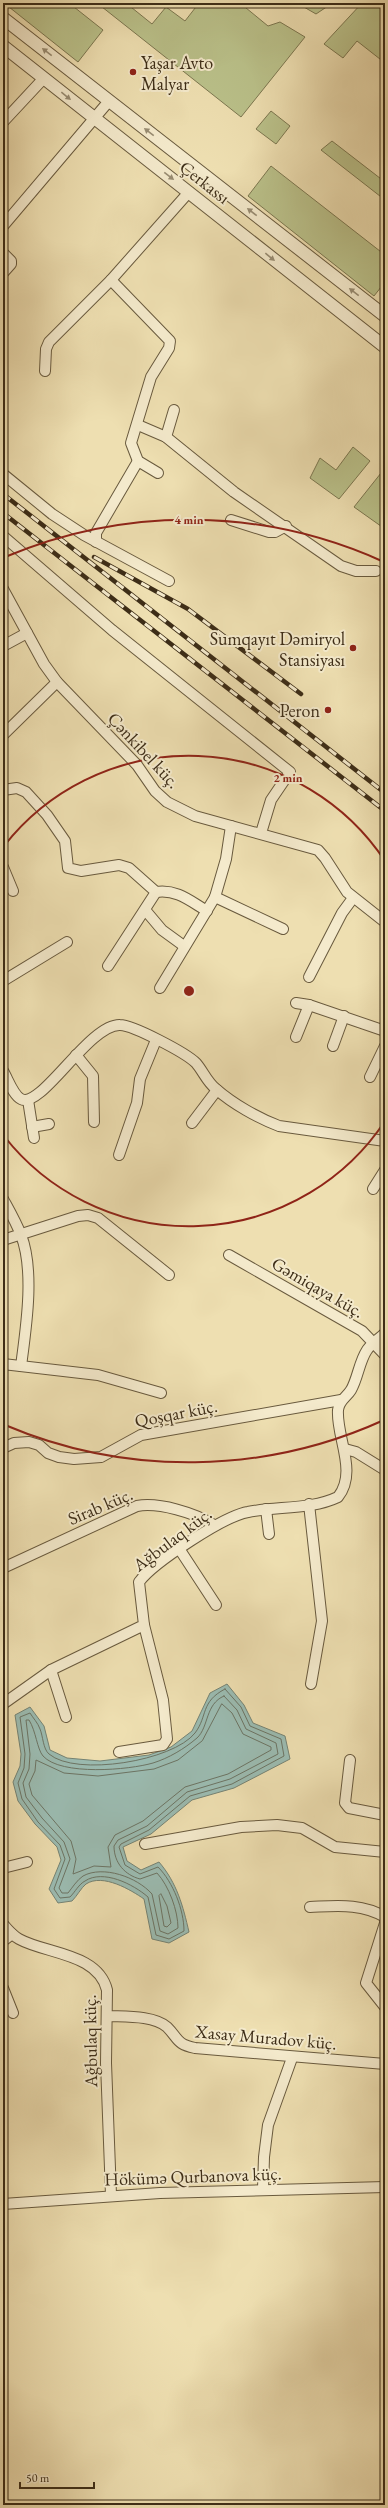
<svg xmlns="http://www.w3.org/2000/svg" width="388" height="2508" viewBox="0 0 388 2508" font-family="'EB Garamond',serif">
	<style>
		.green { fill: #bac18a; stroke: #7c7750 }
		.water { fill: #9bbcb2; stroke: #758374 }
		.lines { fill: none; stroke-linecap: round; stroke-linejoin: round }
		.shore { stroke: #6c7464; stroke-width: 1 }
		.minor-casing { stroke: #695a3e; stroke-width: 12 }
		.tertiary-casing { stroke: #695a3e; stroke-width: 14 }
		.minor { stroke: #f4eacc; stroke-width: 10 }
		.tertiary { stroke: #f4eacc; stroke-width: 12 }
		.rail-casing { stroke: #3d2d17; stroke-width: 4.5 }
		.rail { stroke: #f4eacc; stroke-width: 3; stroke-dasharray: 9; stroke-linecap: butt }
		.oneway { fill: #988c72 }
		.ring { fill: none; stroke: #8f2418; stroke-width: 2 }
		.poi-dot { fill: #8f2418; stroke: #f4eacc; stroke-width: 1.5 }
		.labels { text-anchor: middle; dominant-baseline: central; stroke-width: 4; stroke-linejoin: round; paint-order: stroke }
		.poi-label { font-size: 18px; fill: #3d2d17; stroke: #f4eacc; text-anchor: end }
		.street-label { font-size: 18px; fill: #3d2d17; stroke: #f4eacc }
		.centre { fill: #8f2418; stroke: #f4eacc; stroke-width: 2 }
		.ring-label { font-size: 12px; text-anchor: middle; font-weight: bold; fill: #8f2418; stroke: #f4eacc; stroke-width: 4; stroke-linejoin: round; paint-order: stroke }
	</style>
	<rect width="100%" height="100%" fill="#eedfb1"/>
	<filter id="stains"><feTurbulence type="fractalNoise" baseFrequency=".005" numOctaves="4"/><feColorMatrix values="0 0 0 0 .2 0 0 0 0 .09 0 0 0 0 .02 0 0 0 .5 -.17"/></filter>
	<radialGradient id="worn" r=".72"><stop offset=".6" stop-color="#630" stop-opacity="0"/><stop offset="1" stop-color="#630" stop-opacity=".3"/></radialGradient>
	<g class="green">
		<path d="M4,3H69L103,30L78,62Z"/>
		<path d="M97,3H126L152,24L166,7L162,3H169L166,7L185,21L199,3H240L268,26L280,22L305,37L241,117Z"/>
		<path d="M297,3H330L331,4L316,14Z"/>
		<path d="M362,3H368L373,6L375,3H385V63L357,41L343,58L324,44Z"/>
		<path d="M271,111L290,126L276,144L256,129Z"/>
		<path d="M332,141L385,182V200L321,150Z"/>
		<path d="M271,166L385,255V282L374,296L248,196Z"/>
		<path d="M353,447L370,461L339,499L310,478L320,458L336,470Z"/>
		<path d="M385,468V529L354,507Z"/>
	</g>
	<path class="water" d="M227,1684L244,1705L253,1723L285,1736L290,1759L234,1788L192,1800L151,1834L123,1847L127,1861L141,1870L159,1862C177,1883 183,1906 189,1932L169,1943L152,1939L144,1899C131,1890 103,1873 86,1884C81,1888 77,1896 72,1901L58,1903L49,1889L61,1860L57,1847L35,1824L18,1801L13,1782L20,1766L21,1754L15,1715L30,1707L44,1726L50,1750L67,1758L100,1761L149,1755L171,1747L192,1731L210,1693Z"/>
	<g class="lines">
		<g class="shore">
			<path d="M225,1689L241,1707L250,1726L281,1739L284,1756L232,1784L190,1796L149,1830L121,1844L119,1847L125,1865L140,1874L158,1867C173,1882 184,1910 184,1931L169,1939L156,1935L148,1897C133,1884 103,1869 85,1881C79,1884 75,1892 70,1897L60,1898L54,1889L65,1859L60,1845L38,1822L22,1799L18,1783L24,1768L25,1754L20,1717L30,1713C33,1718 38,1723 40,1729C43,1736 43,1749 49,1754C76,1777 173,1761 195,1733C208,1716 200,1702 225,1689Z"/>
			<path d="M224,1696L237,1710L246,1729L276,1743L278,1754L230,1779L187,1792L147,1826L118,1840L114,1846C114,1863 125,1875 140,1879L157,1873C169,1886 178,1911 178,1928L168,1934L160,1931L152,1894C137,1877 103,1865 83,1876C77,1880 72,1888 68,1893H62L59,1888L70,1859L64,1842L42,1818L26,1797L23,1783L29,1769L30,1754L26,1720H29C36,1731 37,1749 43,1756C61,1776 129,1770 153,1763C169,1758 184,1749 197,1738C209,1727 205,1704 224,1696Z"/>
			<path d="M222,1704L232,1713L243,1734L271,1747V1750L228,1774L185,1787L143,1821L115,1835L108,1847L111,1867L94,1866L73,1874L76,1859L71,1841L32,1795L29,1784L35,1771L36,1760L64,1773L98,1776L154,1769L178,1760L202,1741Z"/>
			<path d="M161,1894L167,1906L171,1923L167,1927L164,1926L159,1896Z"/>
		</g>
		<defs>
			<g id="minor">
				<path d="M3,122L44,78"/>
				<path d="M3,226L109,101"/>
				<path d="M3,253L11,261V264L3,273"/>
				<path d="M111,280L170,341L169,348L151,377L131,443L138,461L158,473"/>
				<path d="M45,371L46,349L49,342L111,280L189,192"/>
				<path d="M138,425L166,437L234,492L341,566L356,571H376"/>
				<path d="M166,437L174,410"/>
				<path d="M3,474L52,514L84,535L169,581"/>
				<path d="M231,520L269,532H275L286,526"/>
				<path d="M3,536L112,630L290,772L271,800L261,833"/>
				<path d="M96,542V533L138,461"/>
				<path d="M3,589L44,664L57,682L137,765L155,791L167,802L195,816L318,850L325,858L347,892L385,922"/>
				<path d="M3,646L27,633"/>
				<path d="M3,735L57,682"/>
				<path d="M3,790L17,788L26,792L47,815L65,841L68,868L81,871L119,865L129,868L156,892L108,966"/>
				<path d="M3,867L13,891"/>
				<path d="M156,892C177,889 190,901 207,911"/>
				<path d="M215,897L283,929"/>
				<path d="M146,911L162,930L184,946"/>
				<path d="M309,977L342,913L353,898"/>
				<path d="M3,981L67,942"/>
				<path d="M160,988L215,897L226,859L231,826"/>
				<path d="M296,1003L309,1005L385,1031"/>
				<path d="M296,1037L309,1005"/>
				<path d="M333,1046L344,1016"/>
				<path d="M76,1055L93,1076L94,1122"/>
				<path d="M3,1071C8,1079 13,1095 21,1099C41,1110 89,1024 120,1025C133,1025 186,1053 196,1063C203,1071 207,1082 216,1089C233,1104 258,1118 279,1126L385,1141"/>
				<path d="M370,1077L385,1046"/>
				<path d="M28,1100L34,1138"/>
				<path d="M192,1123L217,1090"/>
				<path d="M32,1127L49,1124"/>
				<path d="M119,1155L137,1103L140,1079L156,1040"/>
				<path d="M373,1189L385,1170"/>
				<path d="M3,1199C9,1210 16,1222 21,1235C35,1271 26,1328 21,1366"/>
				<path d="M3,1240L78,1216L88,1215L98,1218L169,1275"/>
				<path d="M229,1255L362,1331L385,1355"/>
				<path d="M3,1364L98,1375L161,1393"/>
				<path d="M3,1448L14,1443L29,1442L39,1445L48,1453L59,1457L74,1459L101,1457L141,1435L341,1400"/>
				<path d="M345,1449L356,1452L385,1470"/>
				<path d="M309,1504L322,1621L311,1684"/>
				<path d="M266,1509L269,1534"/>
				<path d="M180,1550L216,1605"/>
				<path d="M3,1568L137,1506C159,1502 195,1513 214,1525"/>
				<path d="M51,1670L66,1717"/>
				<path d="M3,1704L51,1670L144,1625L139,1582C153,1563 224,1516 248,1512C277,1506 311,1510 338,1497C358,1472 336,1437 338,1410C339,1400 346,1398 351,1390C358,1378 359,1362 367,1350C372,1343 379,1339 385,1333"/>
				<path d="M119,1752L163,1745L167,1739L163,1700L144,1625"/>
				<path d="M350,1760L345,1803L349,1808L385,1815"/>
				<path d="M145,1844L241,1827L277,1825L302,1828L335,1847L385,1852"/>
				<path d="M3,1868L27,1862"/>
				<path d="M310,1907C337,1906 361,1903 385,1917"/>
				<path d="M385,1923L366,1983L385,2007"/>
				<path d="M3,1924C8,1930 12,1935 19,1939C46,1954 98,1953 107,1990L106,2063L111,2195"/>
				<path d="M3,1941L12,1934"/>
				<path d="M3,1988L13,2013"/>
				<path d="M107,2016C124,2017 153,2015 167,2027C179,2039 176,2044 195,2048L385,2064"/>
				<path d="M263,2189L264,2157L268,2125L292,2058"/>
				<path d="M3,2204L160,2193L385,2187"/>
			</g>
			<g id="tertiary">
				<path d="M3,18L385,316"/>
				<path d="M3,46L385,347"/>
			</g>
		</defs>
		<use href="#minor" class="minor-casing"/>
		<use href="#tertiary" class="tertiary-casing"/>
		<use href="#minor" class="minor"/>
		<use href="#tertiary" class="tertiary"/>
		<defs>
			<g id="rail">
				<path d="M3,494L385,793"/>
				<path d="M3,513L385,811"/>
				<path d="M94,557L188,609L301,694"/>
			</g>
		</defs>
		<use href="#rail" class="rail-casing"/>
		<use href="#rail" class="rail"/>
	</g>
	<defs><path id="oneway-solid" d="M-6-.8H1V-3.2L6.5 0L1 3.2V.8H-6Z"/></defs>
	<g class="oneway">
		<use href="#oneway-solid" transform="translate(47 52) rotate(-142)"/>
		<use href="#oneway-solid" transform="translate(66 96) rotate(39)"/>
		<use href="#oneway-solid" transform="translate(149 132) rotate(-142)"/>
		<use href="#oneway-solid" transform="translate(169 176) rotate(38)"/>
		<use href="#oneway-solid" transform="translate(252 212) rotate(-142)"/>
		<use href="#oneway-solid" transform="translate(270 257) rotate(39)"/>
		<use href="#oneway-solid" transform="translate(354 292) rotate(-142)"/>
	</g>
	<g class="ring">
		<path d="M385 1121A235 235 0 0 1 4 1136M4 846A235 235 0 0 1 385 861"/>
		<path d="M384 1420A471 471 0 0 1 5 1425M5 557A471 471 0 0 1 384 562"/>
	</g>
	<g class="poi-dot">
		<circle cx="133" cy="72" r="4"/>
		<circle cx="353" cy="648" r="4"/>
		<circle cx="328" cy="710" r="4"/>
	</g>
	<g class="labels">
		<g class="poi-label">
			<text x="141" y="62" text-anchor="start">Yaşar Avto<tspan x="141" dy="21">Malyar</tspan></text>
			<text x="345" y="638">Sumqayıt Dəmiryol<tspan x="345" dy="21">Stansiyası</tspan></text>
			<text x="320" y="710">Peron</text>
		</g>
		<g class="street-label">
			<text transform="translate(205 182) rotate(38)">Çerkassı</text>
			<text transform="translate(144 750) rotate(47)">Çənkibel küç.</text>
			<text transform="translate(318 1287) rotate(30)">Gəmiqaya küç.</text>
			<text transform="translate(176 1413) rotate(-11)">Qoşqar küç.</text>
			<text transform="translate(100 1506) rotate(-23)">Sirab küç.</text>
			<text transform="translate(172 1539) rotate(-37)">Ağbulaq küç.</text>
			<text transform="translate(266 2037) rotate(5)">Xasay Muradov küç.</text>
			<text transform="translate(90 2041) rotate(-91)">Ağbulaq küç.</text>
			<text transform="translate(193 2176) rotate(-2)">Hökümə Qurbanova küç.</text>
		</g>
	</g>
	<circle cx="189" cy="991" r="6" class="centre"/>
	<g class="ring-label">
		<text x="189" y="524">4 min</text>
		<text x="288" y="782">2 min</text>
	</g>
	<rect width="388" height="2508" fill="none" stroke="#eedfb1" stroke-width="16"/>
	<rect x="4" y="4" width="380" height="2500" fill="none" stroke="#3d2d17" stroke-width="2"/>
	<rect x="8" y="8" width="372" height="2492" fill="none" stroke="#3d2d17"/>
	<path d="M20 2482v6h74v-6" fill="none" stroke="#3d2d17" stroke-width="2"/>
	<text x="26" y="2482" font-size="12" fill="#3d2d17" stroke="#f4eacc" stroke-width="3" paint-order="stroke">50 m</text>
	<rect width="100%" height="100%" filter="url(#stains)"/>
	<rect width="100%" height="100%" fill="url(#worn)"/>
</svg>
